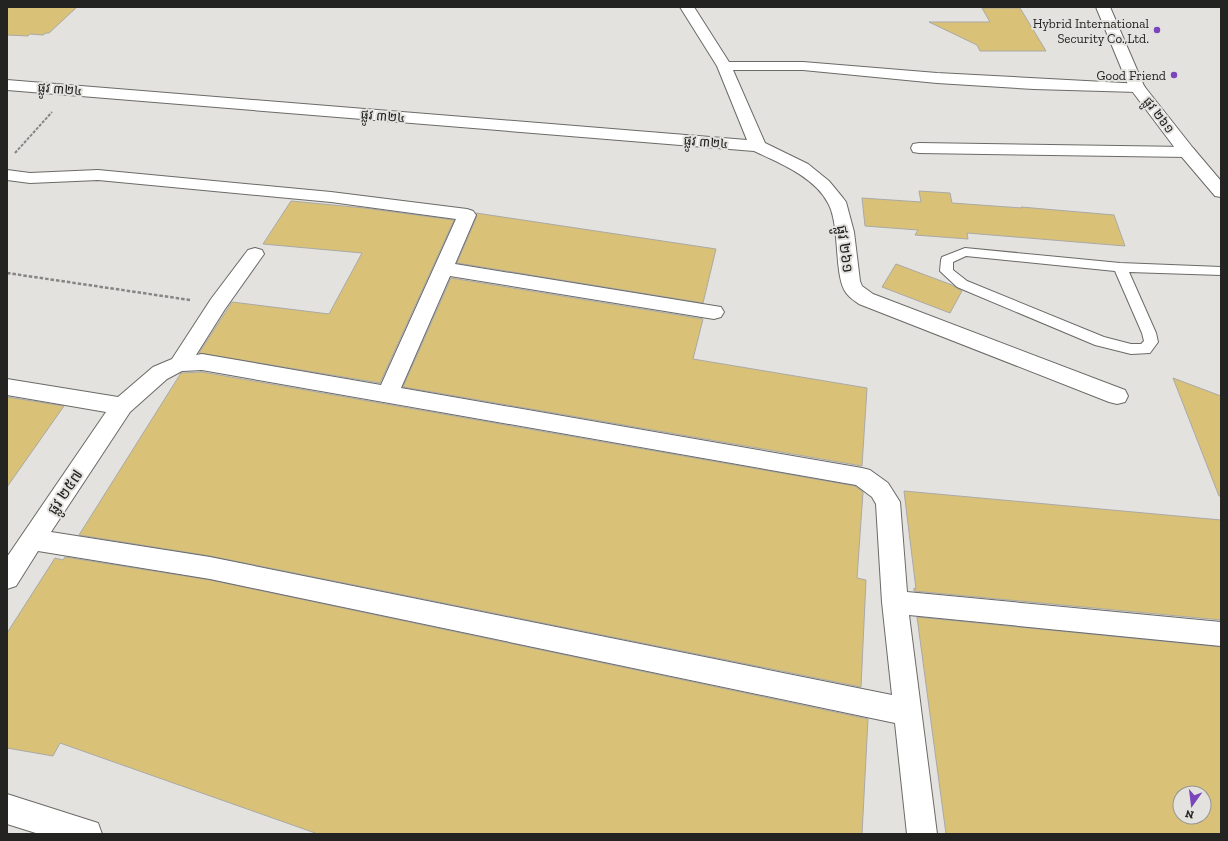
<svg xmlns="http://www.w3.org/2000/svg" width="1228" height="841" viewBox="0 0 1228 841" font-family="'Zilla Slab','Noto Sans Khmer',serif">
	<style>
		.building { fill: #d9c277; stroke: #aaa9a6; fill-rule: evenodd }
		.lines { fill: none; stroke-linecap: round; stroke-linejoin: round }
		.service-casing { stroke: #6b6a67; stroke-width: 2 }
		.minor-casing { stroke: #6b6a67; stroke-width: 2 }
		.tertiary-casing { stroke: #6b6a67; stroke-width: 2 }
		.path-far1 { stroke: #868583; stroke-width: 2; stroke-dasharray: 3 1.5; stroke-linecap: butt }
		.path { stroke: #868583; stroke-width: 2.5; stroke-dasharray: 3.5 2; stroke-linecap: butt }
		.service { fill: #fff; fill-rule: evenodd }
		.minor { fill: #fff; fill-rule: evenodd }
		.tertiary { fill: #fff; fill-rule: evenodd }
		.poi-dot { fill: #7b45bc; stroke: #e3e2df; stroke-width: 1.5 }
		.labels { text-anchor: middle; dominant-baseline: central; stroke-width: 4; stroke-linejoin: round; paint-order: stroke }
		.far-poi-label { font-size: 13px; fill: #232321; stroke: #e3e2df; text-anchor: end }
		.far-street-label { font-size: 13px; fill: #232321; stroke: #e3e2df }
		.street-label { font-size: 15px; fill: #232321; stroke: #e3e2df }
	</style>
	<rect width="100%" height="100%" fill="#e3e2df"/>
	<g class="building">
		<path d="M7,7H77L49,33H46L43,35L30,34L28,36L7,35Z"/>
		<path d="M982,8H1020L1046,51H980L977,45L929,22H990Z"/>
		<path d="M919,191L950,193L952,203L1022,208L1021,207L1114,215L1125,246L967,233L968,239L915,235L918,230L865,226L862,198L921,202Z"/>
		<path d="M291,201L364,208L454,220L380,383L199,353L232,302L329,314L362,253L263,244Z"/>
		<path d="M476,213L716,249L703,303L457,263L477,216Z"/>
		<path d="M896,264L952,285L962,291L950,313L882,287Z"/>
		<path d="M451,278L703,319L693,359L867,388L862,466L403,387Z"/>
		<path d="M202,372L855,486L863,492L857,578L866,580L861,687L210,556L79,535L181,373Z"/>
		<path d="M1173,378L1221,396V496H1219Z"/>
		<path d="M7,397L64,406L7,487Z"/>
		<path d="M904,491L1221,520V620L914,591V588L916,589Z"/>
		<path d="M65,557L210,580L868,719L862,834H318L60,743L53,756L7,748V633L55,558L63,560Z"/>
		<path d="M917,617L1221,647V834H946ZM1180,793H1204V817H1180Z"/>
	</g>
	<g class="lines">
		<defs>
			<path id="service" d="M965,248L1120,263L1221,267V275L1129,272L1156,333L1158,342L1150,353L1131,354L1095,345L957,287L940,271L941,260L942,257ZM966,256L1115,271L1142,333L1144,341L1141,344H1131L1104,337L967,281L953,270V262Z"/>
			<g id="minor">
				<path d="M680,7H694L729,62H803L937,73L1142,84L1145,87L1142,90L1137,92L1034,89L937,83L803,70H733L765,143L808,164L829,181L843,198L846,202L854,232L860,281L862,286L873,294L1125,390L1128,396L1125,402L1117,404L1109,402L859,304C855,301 850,298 847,294C833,278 841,226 828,203C815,177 779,163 754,151L7,90V80L747,140L717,66Z"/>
				<path d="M919,143L1187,147L1193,148L1195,152L1193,156L1187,157L919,153L913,152L911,148L913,144Z"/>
				<path d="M7,170L30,173L98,170L331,192L467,209L473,211L476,215L455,264L721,307L724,312L721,317L714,319L450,276L401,388L862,468L870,470L888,483L900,502L907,592L1221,622V646L909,615L937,834H907L895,723L210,579L38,551L16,586L7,589V557L106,412L7,395V379L118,397L153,367L172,359L211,299L248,250L255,248L262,250L264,254L225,309L196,355L202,354L381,385L456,219L331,202L98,180L30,183L7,180ZM202,370L856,485L872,497L876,504L882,602L892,695L210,557L51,532L130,412L167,379L182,371Z"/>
				<path d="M7,794L98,823L102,834H39L7,824Z"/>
			</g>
			<path id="tertiary" d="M1096,7H1110L1144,86L1193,148L1221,181V197L1215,196L1181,156L1129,87Z"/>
		</defs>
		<use href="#service" class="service-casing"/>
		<use href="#minor" class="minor-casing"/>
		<use href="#tertiary" class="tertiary-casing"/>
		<path class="path-far1" d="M15,153L52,112"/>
		<path class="path" d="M7,273L190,300"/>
		<use href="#service" class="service"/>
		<use href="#minor" class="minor"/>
		<use href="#tertiary" class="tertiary"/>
	</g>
	<g class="poi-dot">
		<circle cx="1157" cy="30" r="4"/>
		<circle cx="1174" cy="75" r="4"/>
	</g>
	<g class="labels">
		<g class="far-poi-label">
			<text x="1149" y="23">Hybrid International<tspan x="1149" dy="15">Security Co.,Ltd.</tspan></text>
			<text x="1166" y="75">Good Friend</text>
		</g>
		<g class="far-street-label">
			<text transform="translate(60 89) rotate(5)">ផ្លូវ ៣២៤</text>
			<text transform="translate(1159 115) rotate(53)">ផ្លូវ ២៦១</text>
			<text transform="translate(383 116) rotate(5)">ផ្លូវ ៣២៤</text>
			<text transform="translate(706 142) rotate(5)">ផ្លូវ ៣២៤</text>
		</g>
		<g class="street-label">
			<text transform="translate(845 249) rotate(82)">ផ្លូវ ២៦១</text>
			<text transform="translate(65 492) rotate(-56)">ផ្លូវ ២៥៧</text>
		</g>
	</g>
	<rect width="1228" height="841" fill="none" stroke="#232321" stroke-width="16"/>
	<g transform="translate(1192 805) rotate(194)"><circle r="19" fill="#e3e2df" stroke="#969693"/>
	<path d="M0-3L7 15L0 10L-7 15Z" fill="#7b45bc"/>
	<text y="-6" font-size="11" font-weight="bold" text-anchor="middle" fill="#232321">N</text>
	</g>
</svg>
